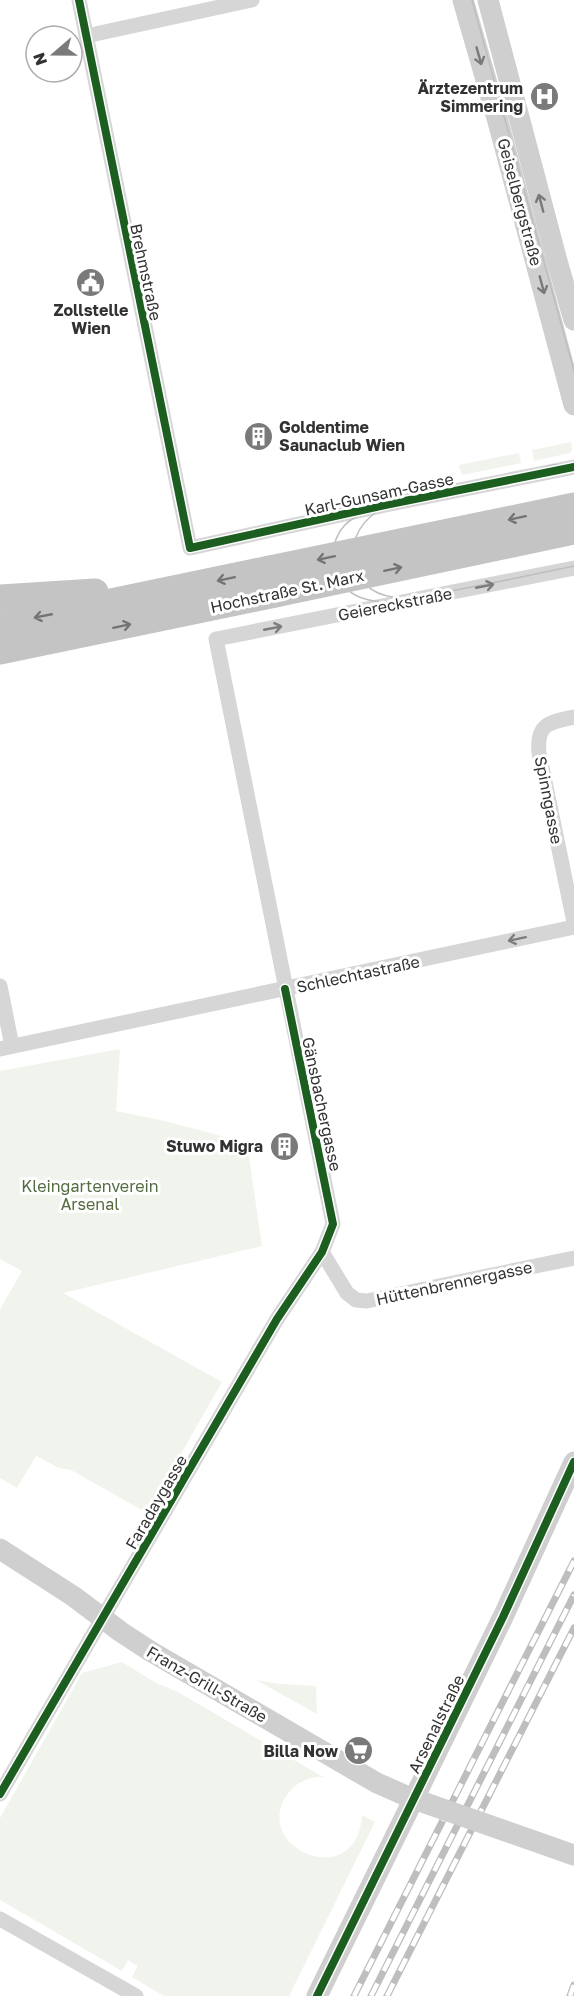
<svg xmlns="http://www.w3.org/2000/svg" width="574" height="1996" viewBox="0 0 574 1996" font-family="'Golos Text',sans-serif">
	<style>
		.green { fill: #f1f4ed }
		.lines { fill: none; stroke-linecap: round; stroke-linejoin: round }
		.street { stroke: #d6d6d6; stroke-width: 15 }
		.secondary { stroke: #cfcfcf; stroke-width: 21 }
		.highway { stroke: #c4c4c4; stroke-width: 27 }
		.tram { stroke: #bebebe; stroke-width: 1.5 }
		.rail-casing { stroke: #bebebe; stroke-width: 7 }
		.rail { stroke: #fff; stroke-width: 4.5; stroke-dasharray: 14; stroke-linecap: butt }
		.secondary-bridge { stroke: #cfcfcf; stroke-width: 21 }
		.highway-bridge { stroke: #c4c4c4; stroke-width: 27 }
		.cycleway-casing { stroke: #fff; stroke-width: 11 }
		.cycleway { stroke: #1b5e20; stroke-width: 8 }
		.oneway { stroke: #797979 }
		.oneway2 { stroke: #747474 }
		.oneway3 { stroke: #7c7c7c }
		.labels { text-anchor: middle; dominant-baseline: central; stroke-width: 6; stroke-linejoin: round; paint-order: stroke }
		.poi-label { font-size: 16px; font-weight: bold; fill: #323232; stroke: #fff; text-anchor: end }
		.street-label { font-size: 16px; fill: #323232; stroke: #fff }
		.park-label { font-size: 16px; fill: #546c41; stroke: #fff }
	</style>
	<rect width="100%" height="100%" fill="#fff"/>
	<g class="green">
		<path d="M571,442L572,450L570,453L534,461L532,450Z"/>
		<path d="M519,453L521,463L462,475L459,465Z"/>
		<path d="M120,1049L116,1111L165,1121L247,1143L262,1246L63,1293L222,1382L147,1513L71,1470L59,1468L36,1456L17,1488L0,1478V1309L22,1271L0,1259V1071Z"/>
		<path d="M122,1662L156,1683L178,1692L323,1777C310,1776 298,1782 290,1791C245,1846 357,1896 362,1815L375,1822L289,1996H164L132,1977L138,1966L128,1960L122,1971L0,1900V1818L82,1673Z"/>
		<path d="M256,1680L280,1684L316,1686L317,1714Z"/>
	</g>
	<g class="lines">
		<g class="street">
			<path d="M79,0L190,548L390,504L574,467"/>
			<path d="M86,36L252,0"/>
			<path d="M574,717C549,722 536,724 539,753L574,922"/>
			<path d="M0,986L12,1046"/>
			<path d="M0,1049L574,927"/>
			<path d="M322,1252L347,1293L356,1300L367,1301L574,1258"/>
			<path d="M0,1794L277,1319L322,1252L333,1224L216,639L574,568"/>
			<path d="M0,1919L136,1996"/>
		</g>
		<g class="secondary">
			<path d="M463,0L497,118L574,405"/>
			<path d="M488,0L557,261L574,320"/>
			<path d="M0,1549L73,1596L121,1632L150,1651"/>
			<path d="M317,1996L503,1617L574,1462"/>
		</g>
		<g class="highway">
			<path d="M0,598L95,592"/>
			<path d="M0,625L270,569"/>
			<path d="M0,651L275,594"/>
		</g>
		<g class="tram">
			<path d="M472,0L574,371"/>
			<path d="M574,464L553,465L519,477L371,509C361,514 351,518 344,526C324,549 332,588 362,598C393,609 430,595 461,589C499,582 536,574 574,566"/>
			<path d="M375,513C340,538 347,591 393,597"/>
		</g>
		<defs>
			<g id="rail">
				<path d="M354,1996L574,1561"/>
				<path d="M371,1996L574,1595"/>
				<path d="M387,1996L574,1628"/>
				<path d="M570,1996L574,1985"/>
			</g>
		</defs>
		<use href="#rail" class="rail-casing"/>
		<use href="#rail" class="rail"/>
		<path class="secondary-bridge" d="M150,1651L377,1783L411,1798L574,1855"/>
		<g class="highway-bridge">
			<path d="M270,569L574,506"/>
			<path d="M275,594L574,531"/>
		</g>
		<defs>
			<g id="cycleway">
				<path d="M79,0L190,548L390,504L574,467"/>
				<path d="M0,1794L277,1319L322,1252L333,1224L285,989"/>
				<path d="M317,1996L503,1617L574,1462"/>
			</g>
		</defs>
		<use href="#cycleway" class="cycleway-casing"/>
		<use href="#cycleway" class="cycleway"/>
	</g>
	<defs><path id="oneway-shaft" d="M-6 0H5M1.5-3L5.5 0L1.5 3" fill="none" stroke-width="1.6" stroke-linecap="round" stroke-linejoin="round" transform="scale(1.5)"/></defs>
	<g class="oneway">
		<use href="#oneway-shaft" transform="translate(479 56) rotate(74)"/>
		<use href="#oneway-shaft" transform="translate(541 203) rotate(-105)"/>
		<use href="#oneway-shaft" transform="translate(542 285) rotate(75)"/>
	</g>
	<g class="oneway2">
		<use href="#oneway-shaft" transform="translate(517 518) rotate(168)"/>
		<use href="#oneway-shaft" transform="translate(326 558) rotate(168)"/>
		<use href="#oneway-shaft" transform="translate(393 569) rotate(-12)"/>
		<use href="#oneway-shaft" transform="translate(226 579) rotate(168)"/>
		<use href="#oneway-shaft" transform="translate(43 616) rotate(169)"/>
		<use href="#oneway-shaft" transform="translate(122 626) rotate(-12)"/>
	</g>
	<g class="oneway3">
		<use href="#oneway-shaft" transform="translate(485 586) rotate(-11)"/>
		<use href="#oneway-shaft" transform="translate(273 628) rotate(-11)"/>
		<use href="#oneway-shaft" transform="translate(517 939) rotate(168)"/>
	</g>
	<defs>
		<symbol id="hospital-disc" viewBox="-11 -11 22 22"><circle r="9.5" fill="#7a7a7a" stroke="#fff"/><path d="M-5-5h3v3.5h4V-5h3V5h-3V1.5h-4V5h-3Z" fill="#fff"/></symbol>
		<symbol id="civic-disc" viewBox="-11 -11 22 22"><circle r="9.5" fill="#7a7a7a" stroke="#fff"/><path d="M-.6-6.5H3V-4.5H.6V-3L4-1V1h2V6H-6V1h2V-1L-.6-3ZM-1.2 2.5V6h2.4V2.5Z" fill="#fff"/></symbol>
		<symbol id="building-disc" viewBox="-11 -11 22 22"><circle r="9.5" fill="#7a7a7a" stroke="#fff"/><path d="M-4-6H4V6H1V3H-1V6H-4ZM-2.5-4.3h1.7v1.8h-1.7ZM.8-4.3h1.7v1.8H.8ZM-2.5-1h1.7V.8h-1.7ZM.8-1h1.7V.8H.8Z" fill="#fff"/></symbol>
		<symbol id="supermarket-disc" viewBox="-11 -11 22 22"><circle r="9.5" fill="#7a7a7a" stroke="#fff"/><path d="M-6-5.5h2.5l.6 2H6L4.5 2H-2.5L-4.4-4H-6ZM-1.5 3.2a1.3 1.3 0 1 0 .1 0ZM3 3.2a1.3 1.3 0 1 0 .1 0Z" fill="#fff"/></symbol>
	</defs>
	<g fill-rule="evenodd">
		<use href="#hospital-disc" x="528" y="80" width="33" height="33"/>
		<use href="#civic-disc" x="74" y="266" width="33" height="33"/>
		<use href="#building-disc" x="242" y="420" width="33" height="33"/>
		<use href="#building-disc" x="268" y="1130" width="33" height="33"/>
		<use href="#supermarket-disc" x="342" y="1734" width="33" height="33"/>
	</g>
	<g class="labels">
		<g class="poi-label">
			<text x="523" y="88">Ärztezentrum<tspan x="523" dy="18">Simmering</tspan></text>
			<text x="91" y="310" text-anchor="middle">Zollstelle<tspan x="91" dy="18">Wien</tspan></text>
			<text x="279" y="427" text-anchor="start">Goldentime<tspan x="279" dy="18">Saunaclub Wien</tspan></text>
			<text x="263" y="1146">Stuwo Migra</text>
			<text x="338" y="1751">Billa Now</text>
		</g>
		<g class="street-label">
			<text transform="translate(520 202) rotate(75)">Geiselbergstraße</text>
			<text transform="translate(146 272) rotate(78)">Brehmstraße</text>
			<text transform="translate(379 494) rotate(-12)">Karl-Gunsam-Gasse</text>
			<text transform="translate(287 591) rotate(-12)">Hochstraße St. Marx</text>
			<text transform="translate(395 604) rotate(-11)">Geiereckstraße</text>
			<text transform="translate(549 800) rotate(79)">Spinngasse</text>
			<text transform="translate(358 974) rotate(-12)">Schlechtastraße</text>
			<text transform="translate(322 1104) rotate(78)">Gänsbachergasse</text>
			<text transform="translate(454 1283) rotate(-12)">Hüttenbrennergasse</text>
			<text transform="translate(156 1502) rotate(-60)">Faradaygasse</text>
			<text transform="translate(207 1684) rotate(30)">Franz-Grill-Straße</text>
			<text transform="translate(436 1724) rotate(-64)">Arsenalstraße</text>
		</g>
		<g class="park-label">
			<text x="90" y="1186">Kleingartenverein<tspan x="90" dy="18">Arsenal</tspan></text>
		</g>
	</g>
	<g transform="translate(54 54) rotate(250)"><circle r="28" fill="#ffffff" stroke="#adadad" stroke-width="1.5"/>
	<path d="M0-4.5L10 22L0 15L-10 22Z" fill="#7a7a7a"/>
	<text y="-9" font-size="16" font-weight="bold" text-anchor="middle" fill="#323232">N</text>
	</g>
</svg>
